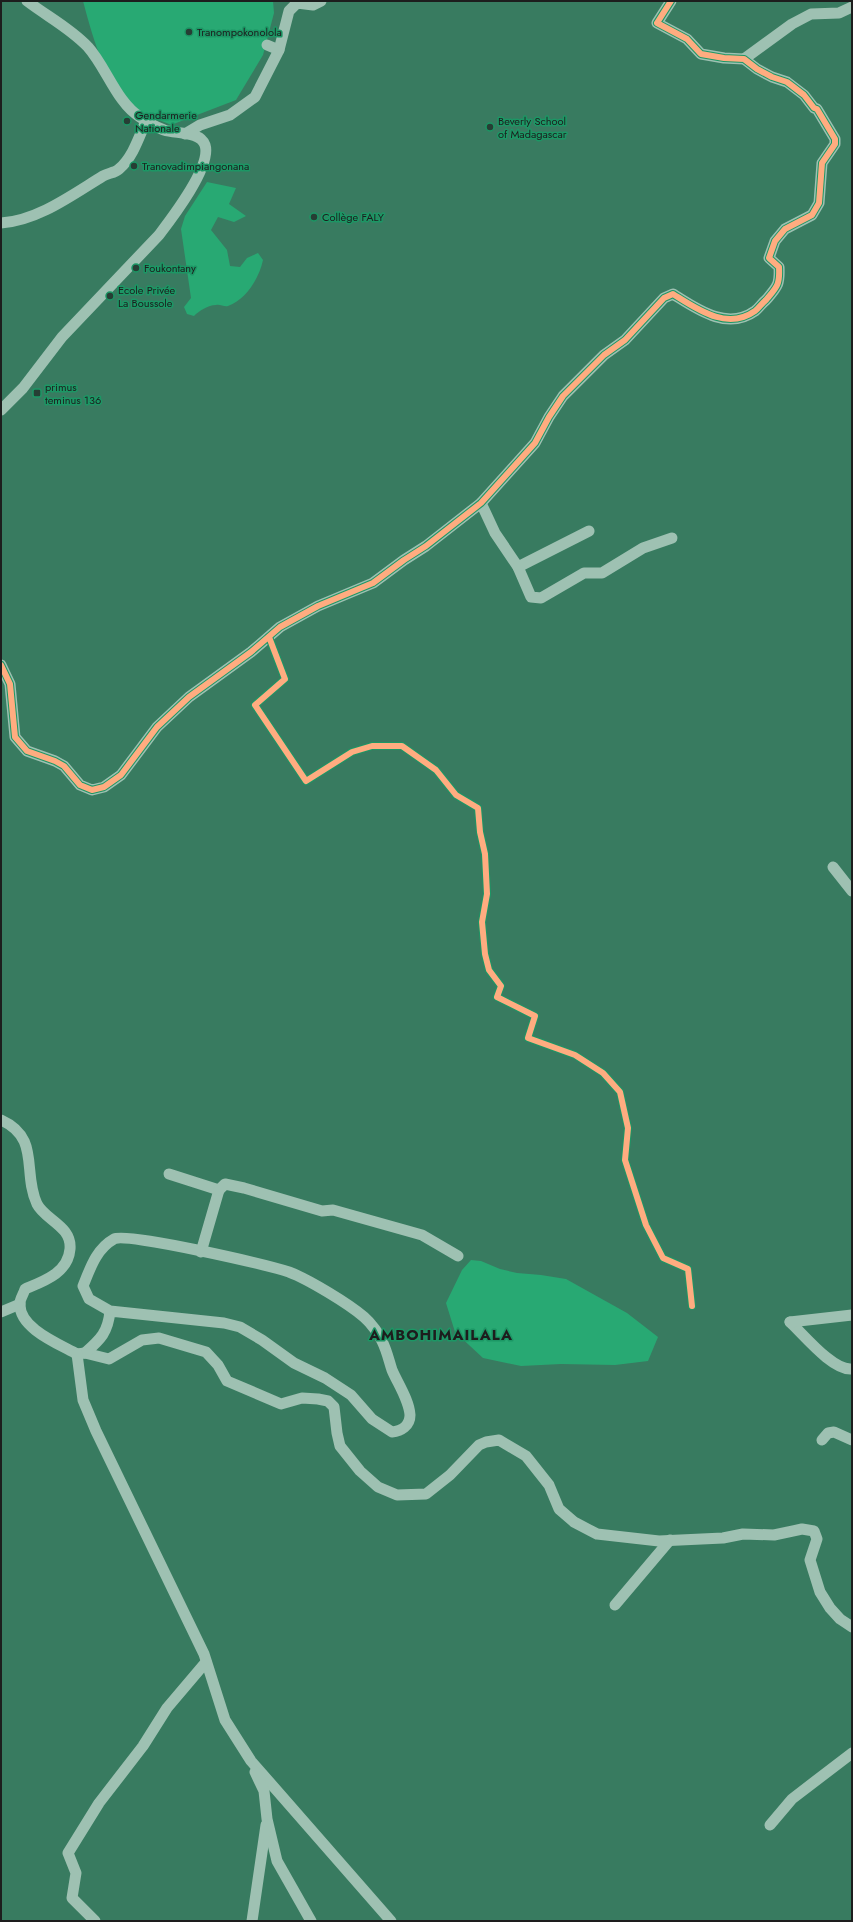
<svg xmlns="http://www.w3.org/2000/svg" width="853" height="1922" viewBox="0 0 853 1922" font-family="Jost,sans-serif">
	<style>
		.green { fill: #28a973 }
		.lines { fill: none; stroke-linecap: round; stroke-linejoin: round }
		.minor { stroke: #9ec1b2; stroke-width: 11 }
		.cycleway-casing { stroke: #1c9765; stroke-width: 8 }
		.cycleway { stroke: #ffac80; stroke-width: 6 }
		.poi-dot { fill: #263e34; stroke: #1c9765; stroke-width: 1.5 }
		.labels { text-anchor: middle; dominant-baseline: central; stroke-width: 3; stroke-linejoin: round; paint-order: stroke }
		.poi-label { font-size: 11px; fill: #1d1d1d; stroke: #1c9765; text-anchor: start }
		.district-label { font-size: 15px; font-weight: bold; letter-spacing: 1px; fill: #1d1d1d; stroke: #1c9765 }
	</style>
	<rect width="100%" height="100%" fill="#387b60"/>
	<g class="green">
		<path d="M83,1H273L274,13L263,55L236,100L171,125C163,121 153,119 145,114C106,90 94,42 83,1Z"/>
		<path d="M207,182L236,188L229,204L246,216L234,222L218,217L211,230L227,250L230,266L240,267L247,258L258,253L263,260C259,278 247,299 228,306C224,307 220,304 216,305C208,305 199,311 194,316L187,314L184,307L191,298L181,229L185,216Z"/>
		<path d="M471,1260L481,1261L500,1269L517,1273L541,1275L566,1279L627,1313L658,1337L648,1361L615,1365L561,1364L521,1366L483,1358L455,1332L446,1303L462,1270Z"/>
	</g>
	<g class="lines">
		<g class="minor">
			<path d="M267,45L279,50"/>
			<path d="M744,59L792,24L811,14L839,13L852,7"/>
			<path d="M185,134L200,125L230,115L255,97L279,50L289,11L297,3L313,5L321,1"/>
			<path d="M1,223C37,221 72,195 103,176C108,173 115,173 119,169C133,157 139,137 146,121"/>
			<path d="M1,410L23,388L62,337L159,235C172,218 212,166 205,145C200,131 176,134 164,130C156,127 147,122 140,117C117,103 106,67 88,47C70,28 48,17 27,1"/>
			<path d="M481,503L495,533L518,567L589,531"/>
			<path d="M518,567L531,597L541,598L584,573H602L643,548L672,538"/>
			<path d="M1,665L10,684L15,737L27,751L55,761L64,766L80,785L92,790L104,787L121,775L157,727L189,697L251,652L280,627L318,606L373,583L404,560L426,546L481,503L535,443L549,417L563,396L604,355L625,340L664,298L673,294C697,309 727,331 755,311C759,308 762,303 766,300C777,287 780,285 779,267L769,258L775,241L785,229L812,215L819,203L822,163L835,144V139L817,109L814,108L804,95L787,82L772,77L757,69L744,59L724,58L701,54L687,39L657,23L671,1"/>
			<path d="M833,867L852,891"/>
			<path d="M1,1120C41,1138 22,1172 37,1204C45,1220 72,1226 70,1249C68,1273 44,1281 25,1289C24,1293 20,1299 20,1303C18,1328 59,1344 77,1354L85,1353L109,1359L142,1340L159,1338L206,1352L218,1365L227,1381L281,1404L302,1398L318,1399L328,1401L334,1407L337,1433L340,1446L360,1471L378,1487L397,1495L426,1494L450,1475L479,1445L486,1442L499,1440L526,1456L549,1485L559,1509L574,1522L597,1534L659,1541L723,1538L743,1534L774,1535L802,1529L814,1531L817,1539L810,1560L820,1592L830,1608L840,1619L852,1627"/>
			<path d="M169,1174L219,1190L201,1252"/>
			<path d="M219,1190L225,1184L244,1188L322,1211L333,1210L422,1235L458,1256"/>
			<path d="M1,1312L20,1304"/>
			<path d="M790,1322C804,1335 833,1371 852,1369"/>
			<path d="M790,1322L852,1315"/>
			<path d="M85,1353C101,1339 108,1332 110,1311L89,1299L83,1286C90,1269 96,1249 114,1239C127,1232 267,1265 289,1272C308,1279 349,1304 364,1317C371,1323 379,1334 382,1341C387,1351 389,1361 392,1370C398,1384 409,1400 410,1415C410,1426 401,1431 392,1432L372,1419L351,1395L325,1378L294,1363L262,1340L240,1327L224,1323L110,1311"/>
			<path d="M77,1354L83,1400L96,1431L204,1654L225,1720L251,1761L391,1921"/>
			<path d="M822,1440L828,1433L834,1432L852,1440"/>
			<path d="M615,1605L670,1540"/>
			<path d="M255,1772L264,1791L267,1819L277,1861L311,1921"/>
			<path d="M770,1825L792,1799L852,1753"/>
			<path d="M95,1921L72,1898L76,1873L68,1853L99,1803L143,1746L167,1708L206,1662"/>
			<path d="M252,1921L266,1825"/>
		</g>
		<defs>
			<g id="cycleway">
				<path d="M269,637L285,679L255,705L306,781L352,752L372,746H402L436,770L456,795L478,808L480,832L485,854L487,894L482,922L485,954L489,970L501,986L497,997L535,1016L528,1038L575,1055L603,1073L620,1092L628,1128L625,1160L646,1225L663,1258L688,1269L692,1306"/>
				<path d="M1,665L10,684L15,737L27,751L55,761L64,766L80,785L92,790L104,787L121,775L157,727L189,697L251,652L280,627L318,606L373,583L404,560L426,546L481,503L535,443L549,417L563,396L604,355L625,340L664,298L673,294C697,309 727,331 755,311C759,308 762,303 766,300C777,287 780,285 779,267L769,258L775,241L785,229L812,215L819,203L822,163L835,144V139L817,109L814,108L804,95L787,82L772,77L757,69L744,59L724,58L701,54L687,39L657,23L671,1"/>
			</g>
		</defs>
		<use href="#cycleway" class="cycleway-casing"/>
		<use href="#cycleway" class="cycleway"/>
	</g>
	<g class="poi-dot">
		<circle cx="189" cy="32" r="4"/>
		<circle cx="127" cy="121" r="4"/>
		<circle cx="490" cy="127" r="4"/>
		<circle cx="134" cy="166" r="4"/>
		<circle cx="314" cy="217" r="4"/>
		<circle cx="136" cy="268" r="4"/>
		<circle cx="110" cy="296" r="4"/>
		<rect x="33" y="389" width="8" height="8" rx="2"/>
	</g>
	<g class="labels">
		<g class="poi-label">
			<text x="197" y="32">Tranompokonolola</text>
			<text x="135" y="115">Gendarmerie<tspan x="135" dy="13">Nationale</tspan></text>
			<text x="498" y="121">Beverly School<tspan x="498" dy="13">of Madagascar</tspan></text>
			<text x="142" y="166">Tranovadimpiangonana</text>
			<text x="322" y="217">Collège FALY</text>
			<text x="144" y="268">Foukontany</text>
			<text x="118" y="290">Ecole Privée<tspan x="118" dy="13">La Boussole</tspan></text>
			<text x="45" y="387">primus<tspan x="45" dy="13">teminus 136</tspan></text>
		</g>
		<g class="district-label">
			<text x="441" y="1335">AMBOHIMAILALA</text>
		</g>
	</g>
	<rect width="853" height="1922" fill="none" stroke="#1d1d1d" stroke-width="4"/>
</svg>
